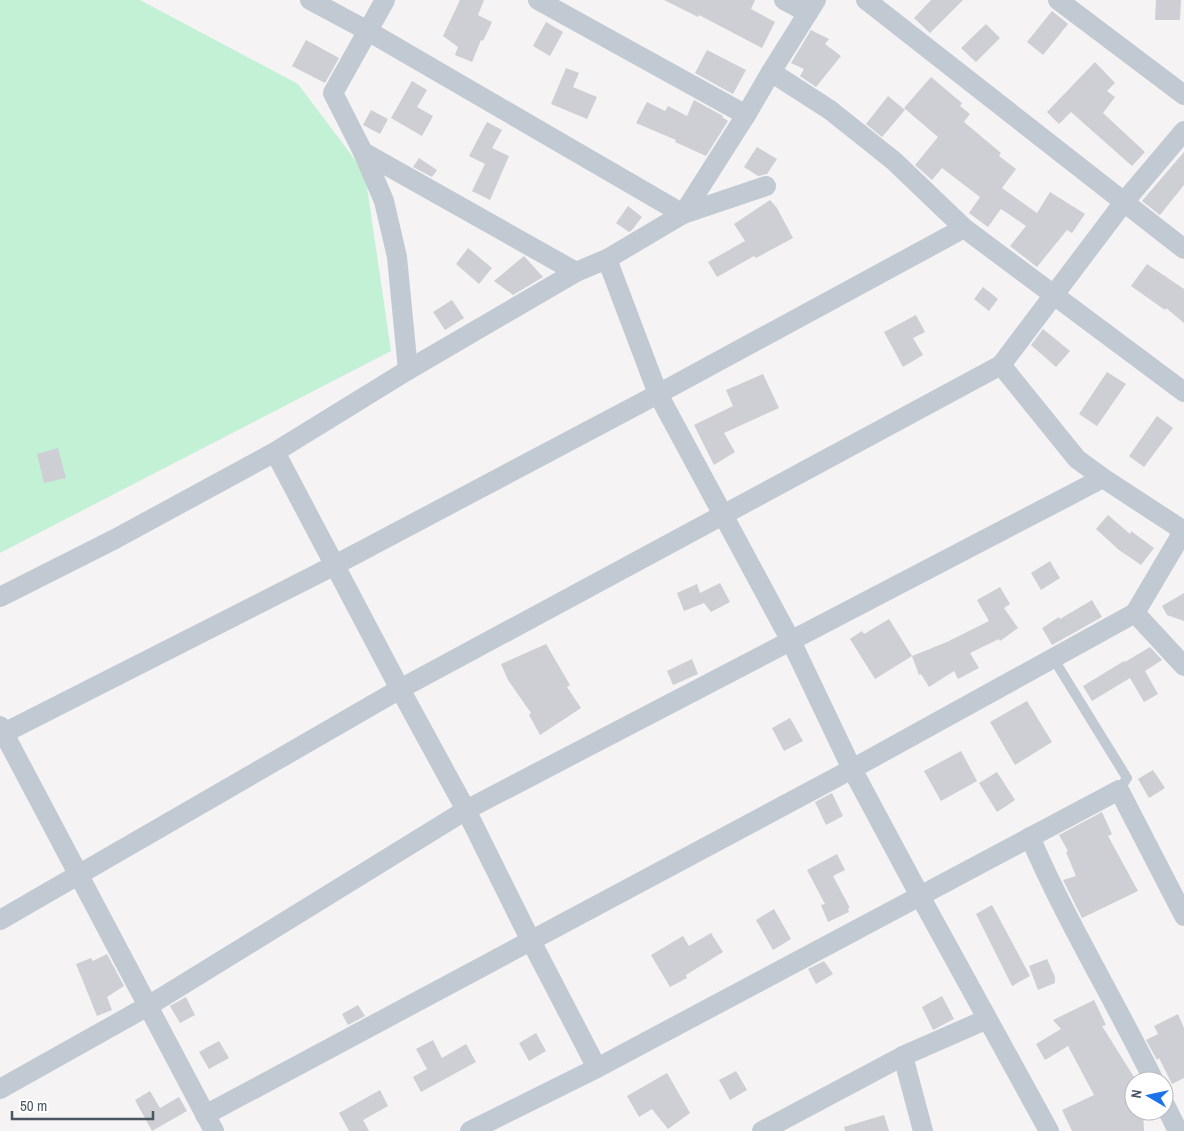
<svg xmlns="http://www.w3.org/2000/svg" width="1184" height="1131" viewBox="0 0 1184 1131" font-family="'Archivo Narrow',sans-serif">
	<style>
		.green { fill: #c3f1d5 }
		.building { fill: #cdcfd5 }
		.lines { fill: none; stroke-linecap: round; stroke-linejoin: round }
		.service { stroke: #c1cad2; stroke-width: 10 }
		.minor { stroke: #c1cad2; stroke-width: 20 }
	</style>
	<rect width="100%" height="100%" fill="#f5f3f3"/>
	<path class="green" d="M0,0H140L298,84L365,173L391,351L0,553Z"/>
	<g class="building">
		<path d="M460,0H484L478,15L492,22L483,41L481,40L472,62L455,55L458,47L443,36Z"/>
		<path d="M664,0H755L751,9L775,22L762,48L699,15L698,17Z"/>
		<path d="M931,0H963L930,33L914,18Z"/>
		<path d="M1156,0H1181L1180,20H1155Z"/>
		<path d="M1052,11L1068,24L1043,55L1027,42Z"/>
		<path d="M546,22L563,32L550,56L533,46Z"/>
		<path d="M986,24L1000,38L976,62L961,48Z"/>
		<path d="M811,30L829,39L825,44L841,56L816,87L800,76L804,69L791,63Z"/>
		<path d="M306,40L339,58L325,83L292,66Z"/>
		<path d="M707,50L746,70L733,94L695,73Z"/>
		<path d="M1095,62L1115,83L1107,91L1115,97L1103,113L1145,152L1132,166L1071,112L1059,124L1047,112Z"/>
		<path d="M566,68L579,73L573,87L597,97L587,119L551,104Z"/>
		<path d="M931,77L962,103L960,106L970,114L964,122L1001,153L999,156L1016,169L1002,188L1037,213L1050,192L1085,214L1072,233L1067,230L1037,267L1010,246L1026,226L1001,209L988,227L969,213L980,197L942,168L932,180L915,165L938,137L904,108Z"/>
		<path d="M412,81L427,90L417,107L433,116L422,136L391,118Z"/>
		<path d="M888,96L905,110L882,137L866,124Z"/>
		<path d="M694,100L723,116L722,117L728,121L706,156L675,142L676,140L636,123L647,102L665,111L668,106L687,116Z"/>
		<path d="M371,110L388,119L380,134L363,125Z"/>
		<path d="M487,122L502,130L492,148L509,156L490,200L472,191L485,164L469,156Z"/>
		<path d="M757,147L777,159L767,174L758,176L744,167Z"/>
		<path d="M1184,152V185L1160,215L1142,201Z"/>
		<path d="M419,158L437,170L432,177L413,167Z"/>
		<path d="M770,200L777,208L793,238L756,258L754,256L717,277L708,262L745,241L734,224Z"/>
		<path d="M628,206L642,217L632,230L629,232L616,223Z"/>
		<path d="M468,248L492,268L479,284L456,264Z"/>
		<path d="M524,256L543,277L513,295L494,281Z"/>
		<path d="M1147,264L1184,289V323L1166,308L1165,310L1131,286Z"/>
		<path d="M983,287L998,299L989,311L974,299Z"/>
		<path d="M452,300L464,318L445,330L433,312Z"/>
		<path d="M916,315L925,332L913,338L923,355L903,367L884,332Z"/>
		<path d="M1043,329L1070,351L1056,367L1031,345Z"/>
		<path d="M1107,372L1126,384L1097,426L1079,414Z"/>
		<path d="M763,374L779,408L724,433L735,452L714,465L694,425L733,406L726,390Z"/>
		<path d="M1157,416L1173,428L1144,467L1129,456Z"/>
		<path d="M58,448L66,478L44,483L37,454Z"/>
		<path d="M1108,515L1130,534L1131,531L1154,548L1141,565L1119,550L1096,529Z"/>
		<path d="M1050,561L1060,578L1041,590L1031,573Z"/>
		<path d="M720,583L730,602L711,612L704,603L684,611L677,593L697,584L700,593Z"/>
		<path d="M1000,587L1010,604L1004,608L1018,628L1000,641L999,639L970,653L979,668L958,679L954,671L929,687L921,674L919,675L912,656L947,642L989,621L977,600Z"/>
		<path d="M1184,593V621L1167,615L1162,606Z"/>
		<path d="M1092,600L1102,617L1052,645L1042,628L1059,617L1060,619Z"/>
		<path d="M889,619L912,656L875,679L850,639L862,631L864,634Z"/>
		<path d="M546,644L570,685L567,687L581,708L540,735L529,715L531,713L508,680L501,664Z"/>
		<path d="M1150,647L1162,660L1145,671L1158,694L1144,702L1130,678L1092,701L1083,686L1124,661L1125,662Z"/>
		<path d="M692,659L698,674L673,685L667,671Z"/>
		<path d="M1027,701L1052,742L1015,765L990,722Z"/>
		<path d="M790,718L803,741L784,751L772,728Z"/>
		<path d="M961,751L977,781L941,801L924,771Z"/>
		<path d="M1153,770L1165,788L1149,798L1138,779Z"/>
		<path d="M997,772L1015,800L997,812L979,783Z"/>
		<path d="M832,793L843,816L826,825L815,802Z"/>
		<path d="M1102,812L1112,834L1108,836L1138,891L1082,918L1063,880L1076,876L1066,852L1068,851L1059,835Z"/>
		<path d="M837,854L845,870L833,876L850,908H848L849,912L828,922L821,905L825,904L807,870Z"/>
		<path d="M992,905L1030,976L1012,986L976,914Z"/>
		<path d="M774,909L791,939L773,950L756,920Z"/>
		<path d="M711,933L723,952L686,975L687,978L670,987L651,955L683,936L689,946Z"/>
		<path d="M107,954L124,986L107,997L112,1010L97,1016L76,964L91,958L93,961Z"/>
		<path d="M1047,959L1055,977V983L1038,990L1029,966Z"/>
		<path d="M824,961L833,974L816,984L808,969Z"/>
		<path d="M942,996L954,1019L933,1030L922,1007Z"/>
		<path d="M186,997L195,1015L180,1023L170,1006Z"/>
		<path d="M1094,1000L1106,1025L1102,1026L1134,1077V1111H1143L1144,1131H1072L1062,1110L1094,1095L1068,1046L1045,1060L1036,1044L1061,1029L1053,1020Z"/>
		<path d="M358,1005L365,1016L348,1025L342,1014Z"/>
		<path d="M1178,1014L1184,1028V1078L1172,1084L1159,1058L1157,1060L1146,1040L1158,1034L1154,1026Z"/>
		<path d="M536,1033L546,1051L529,1061L519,1043Z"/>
		<path d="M433,1040L442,1058L466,1044L476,1062L421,1092L413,1077L427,1069L416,1049Z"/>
		<path d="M219,1041L229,1058L209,1069L199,1052Z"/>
		<path d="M736,1071L747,1090L730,1100L719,1080Z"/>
		<path d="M667,1073L690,1113L668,1129L652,1109L639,1117L627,1096Z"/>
		<path d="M380,1090L388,1106L363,1120L369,1131H349L339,1113Z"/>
		<path d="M150,1091L160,1108L179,1097L187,1111L152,1131L135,1100Z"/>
		<path d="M884,1115L889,1131H845L844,1127Z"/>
	</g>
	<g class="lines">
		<path class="service" d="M1053,658L1127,778L1119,790"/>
		<g class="minor">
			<path d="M310,0L368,31L683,214L766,186"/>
			<path d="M385,0L333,93L363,152L384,201L397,257L408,370"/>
			<path d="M538,0L746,115"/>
			<path d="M784,0L808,13"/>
			<path d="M816,0L771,72L830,110L894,161L964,228"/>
			<path d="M866,0L1184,249"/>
			<path d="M1058,0L1184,95"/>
			<path d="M363,152L576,272"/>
			<path d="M607,259L658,394L791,641L852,769L920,896L1049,1131"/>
			<path d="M1001,365L1077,459L1103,478"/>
			<path d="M275,452L400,689L466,810L531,941L597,1068"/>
			<path d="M1184,530L1135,613L1184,666"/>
			<path d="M0,597L115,539L275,452L408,370L576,272L607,259L683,214L746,115L771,72"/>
			<path d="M0,726L214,1131"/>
			<path d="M4,733L335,565L658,394L964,228L1184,392"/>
			<path d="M1030,837C1066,921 1114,999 1154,1081"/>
			<path d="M0,920L400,689L1001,365L1124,202L1184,131"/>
			<path d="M903,1056L923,1131"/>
			<path d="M0,1089L148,1006L466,810L1103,478L1184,531"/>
			<path d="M1164,1103L1178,1131"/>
			<path d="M205,1115L852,769L1135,613"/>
			<path d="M470,1131L597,1068L1119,790L1184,916"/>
			<path d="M762,1131L903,1056L987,1019"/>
		</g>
	</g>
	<g transform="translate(1149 1096) rotate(279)"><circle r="24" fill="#ffffff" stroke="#b7bbc0"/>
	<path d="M0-4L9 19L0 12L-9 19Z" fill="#1a73e8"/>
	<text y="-8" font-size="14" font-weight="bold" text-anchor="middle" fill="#4a5661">N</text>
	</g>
	<path d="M12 1111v8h141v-8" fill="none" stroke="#4a5661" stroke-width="2.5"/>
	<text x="20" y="1111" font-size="15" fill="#4a5661" stroke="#ffffff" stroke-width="4" paint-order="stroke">50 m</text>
</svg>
